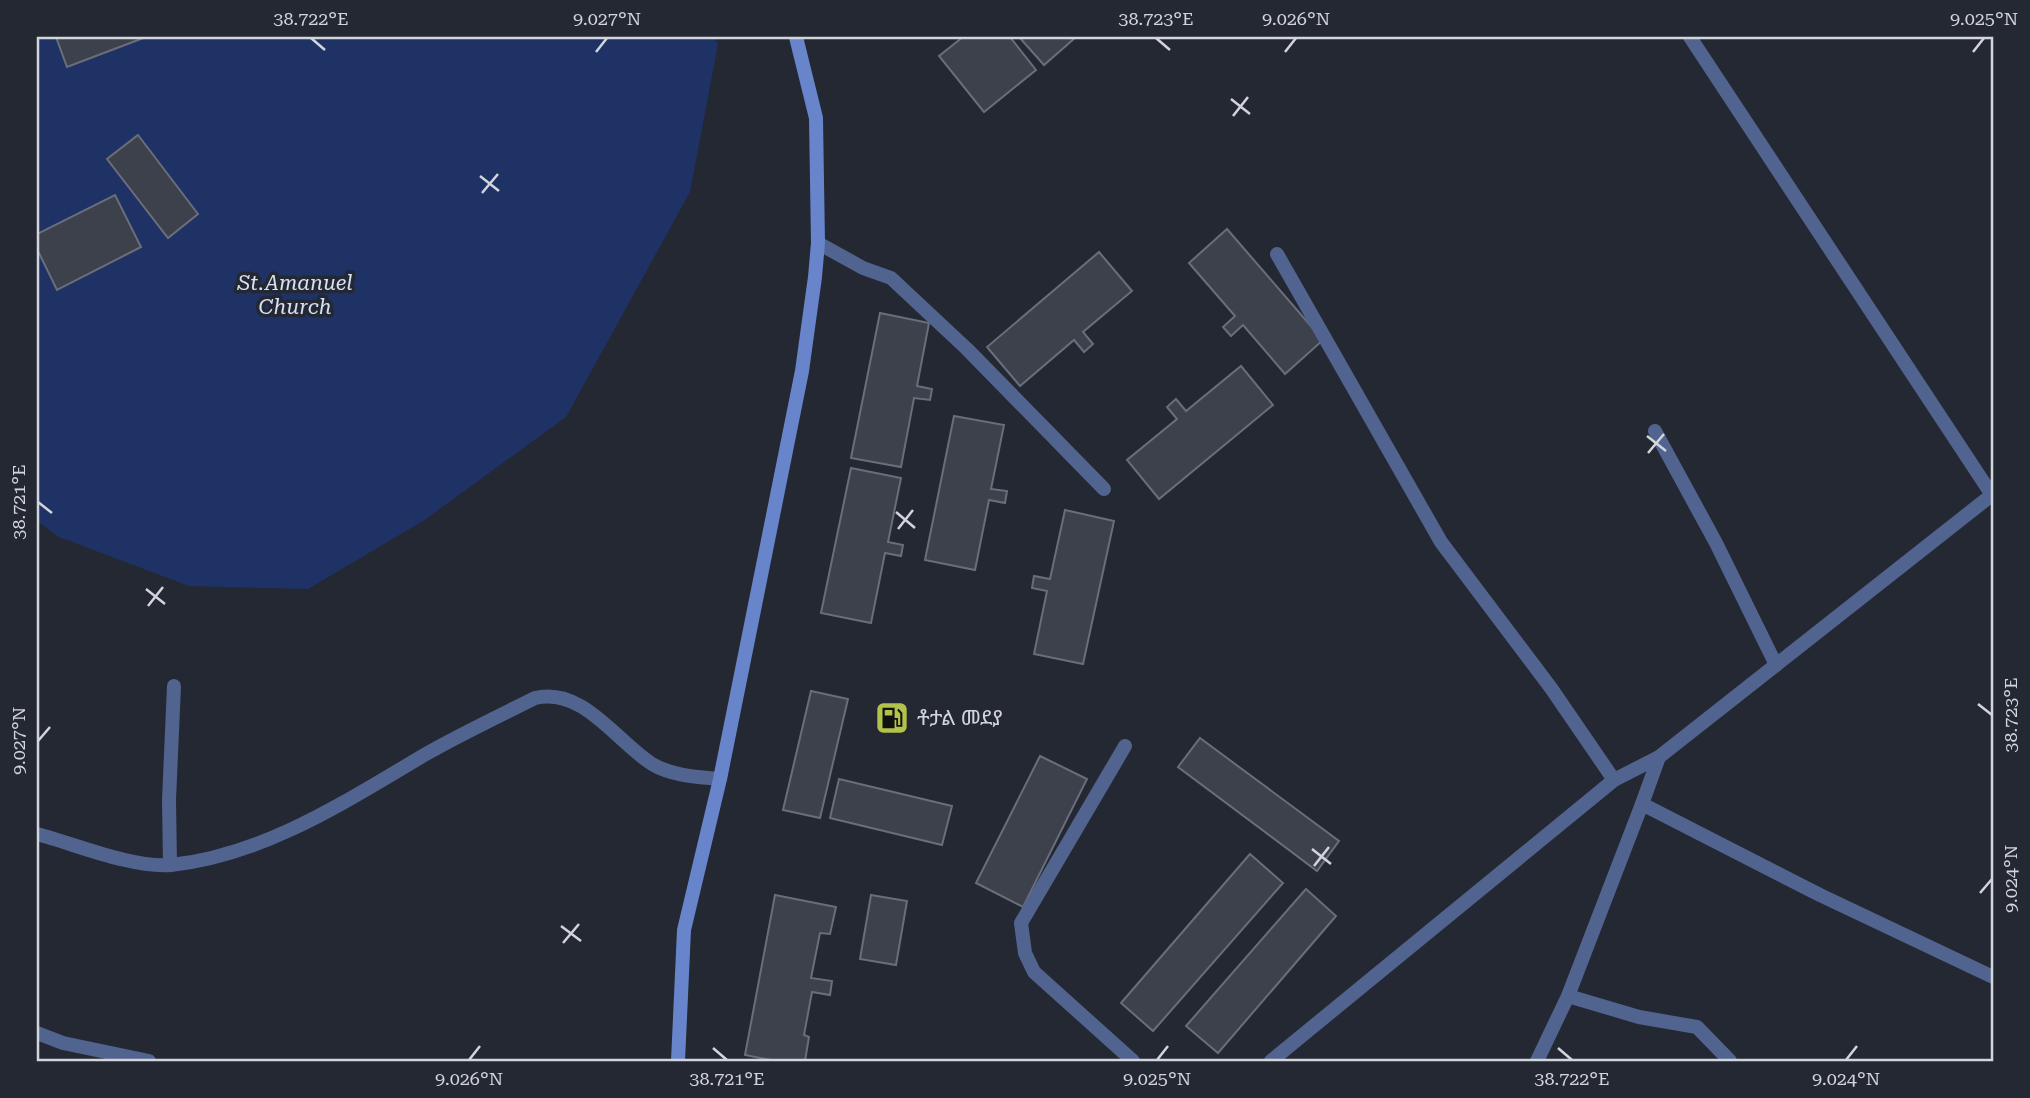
<svg xmlns="http://www.w3.org/2000/svg" width="2030" height="1098" viewBox="0 0 2030 1098" font-family="'Roboto Serif','Noto Sans Ethiopic',serif">
	<style>
		.green { fill: #1f3265 }
		.building { fill: #3c414b; stroke: #696e7a; stroke-width: 2 }
		.lines { fill: none; stroke-linecap: round; stroke-linejoin: round }
		.minor { stroke: #516490; stroke-width: 14 }
		.secondary { stroke: #6885cb; stroke-width: 14 }
		.ticks { fill: none; stroke: #d2d5dc; stroke-width: 2.5 }
		.labels { text-anchor: middle; dominant-baseline: central; stroke-width: 7; stroke-linejoin: round; paint-order: stroke }
		.park-label { font-size: 21px; font-style: italic; fill: #d8e0f3; stroke: #242832 }
		.poi-label { font-size: 21px; fill: #d2d5dc; stroke: #242832; text-anchor: start }
		.neatline { fill: none; stroke: #d2d5dc; stroke-width: 2.5 }
		.ticks-label { font-size: 18px; text-anchor: middle; fill: #d2d5dc }
	</style>
	<rect width="100%" height="100%" fill="#242832"/>
	<path class="green" d="M37,37H714L718,44L690,192L566,417L423,521L308,589L189,586L59,537L37,521Z"/>
	<g class="building">
		<path d="M56,37H146L67,67Z"/>
		<path d="M963,37H1010L1036,70L984,112L939,56Z"/>
		<path d="M1019,37H1076L1044,65Z"/>
		<path d="M138,135L198,214L168,238L107,159Z"/>
		<path d="M115,195L141,247L57,290L37,249V234Z"/>
		<path d="M1227,229L1323,340L1285,374L1243,325L1231,336L1223,327L1235,316L1189,263Z"/>
		<path d="M1099,252L1132,291L1083,332L1093,344L1084,352L1074,340L1020,386L987,347Z"/>
		<path d="M880,313L929,323L917,386L932,389L930,400L914,398L901,467L851,458Z"/>
		<path d="M1241,366L1273,405L1159,499L1127,460L1177,419L1167,407L1176,399L1186,411Z"/>
		<path d="M954,416L1004,425L991,489L1007,491L1005,503L989,500L975,570L925,560Z"/>
		<path d="M851,468L901,478L888,542L903,545L901,556L885,553L871,623L821,613Z"/>
		<path d="M1065,510L1114,521L1083,664L1034,654L1047,591L1032,588L1034,576L1050,579Z"/>
		<path d="M811,691L848,699L820,818L783,810Z"/>
		<path d="M1200,738L1339,841L1317,871L1178,767Z"/>
		<path d="M1040,756L1087,779L1023,907L976,883Z"/>
		<path d="M839,779L952,806L942,845L830,818Z"/>
		<path d="M1250,854L1283,883L1153,1031L1121,1003Z"/>
		<path d="M1306,889L1336,916L1218,1053L1186,1026Z"/>
		<path d="M775,895L836,907L830,934L820,933L811,978L832,981L830,995L812,992L804,1035L809,1037L805,1061H776L745,1055Z"/>
		<path d="M871,895L907,901L896,965L860,959Z"/>
	</g>
	<g class="lines">
		<g class="minor">
			<path d="M1690,37L1992,495"/>
			<path d="M818,243L863,268L891,278L967,349L1104,489"/>
			<path d="M1277,254L1441,542L1551,688L1614,780"/>
			<path d="M1655,431L1716,543L1776,665"/>
			<path d="M1125,746L1021,923L1025,953L1034,972L1133,1061"/>
			<path d="M1659,757L1642,804L1820,895L1993,977"/>
			<path d="M37,834C75,844 131,868 171,865C265,855 346,801 426,754C461,734 499,716 535,698C583,687 615,740 652,764C672,776 698,777 720,779"/>
			<path d="M170,865L169,800L174,686"/>
			<path d="M1568,996L1639,1017L1697,1027L1730,1061"/>
			<path d="M37,1033L63,1043L149,1061"/>
			<path d="M1271,1061L1614,780L1659,757L1993,494"/>
			<path d="M1537,1061L1568,996L1642,804"/>
		</g>
		<path class="secondary" d="M678,1061L684,930L720,779L754,610L802,371L815,277L818,243L816,118L796,37"/>
	</g>
	<path class="ticks" d="M311,38L325,50M1156,38L1170,50M596,52L607,38M1285,52L1296,38M1973,52L1984,38M1231,99L1250,114M1233,116L1248,97M480,176L499,191M482,193L498,174M1647,436L1666,451M1648,453L1664,434M38,502L52,513M896,512L915,528M898,529L913,510M146,589L165,604M148,606L163,587M1978,704L1992,715M38,741L50,727M1312,849L1331,864M1314,866L1329,847M1980,893L1992,879M561,926L581,941M563,943L579,924M713,1048L727,1060M1558,1048L1572,1060M469,1060L480,1046M1157,1060L1168,1046M1846,1060L1857,1046"/>
	<defs>
		<symbol id="fuel-square" viewBox="-11 -11 22 22"><rect x="-9" y="-9" width="18" height="18" rx="4" fill="#b3c24b" stroke="#242832"/><path d="M-5.5-6h7V0h2V4h1.3V-2.5L3-4.5l.8-.8L6-3V5H2.5V1h-1V6h-7ZM-4.2-4.7v3.2H.2V-4.7Z" fill="#111"/></symbol>
	</defs>
	<g fill-rule="evenodd">
		<use href="#fuel-square" x="873" y="699" width="38" height="38"/>
	</g>
	<g class="labels">
		<g class="park-label">
			<text x="295" y="283">St.Amanuel<tspan x="295" dy="24">Church</tspan></text>
		</g>
		<g class="poi-label">
			<text x="917" y="718">ቶታል መደያ</text>
		</g>
	</g>
	<rect width="2030" height="1098" fill="none" stroke="#242832" stroke-width="77"/>
	<rect x="38" y="38" width="1954" height="1022" class="neatline"/>
	<g class="ticks-label">
		<text x="311" y="25">38.722°E</text>
		<text x="607" y="25">9.027°N</text>
		<text x="1156" y="25">38.723°E</text>
		<text x="1296" y="25">9.026°N</text>
		<text x="1984" y="25">9.025°N</text>
		<text transform="translate(19 502) rotate(-90)" y="6">38.721°E</text>
		<text transform="translate(2011 715) rotate(-90)" y="6">38.723°E</text>
		<text transform="translate(19 741) rotate(-90)" y="6">9.027°N</text>
		<text transform="translate(2011 879) rotate(-90)" y="6">9.024°N</text>
		<text x="469" y="1085">9.026°N</text>
		<text x="727" y="1085">38.721°E</text>
		<text x="1157" y="1085">9.025°N</text>
		<text x="1572" y="1085">38.722°E</text>
		<text x="1846" y="1085">9.024°N</text>
	</g>
</svg>
